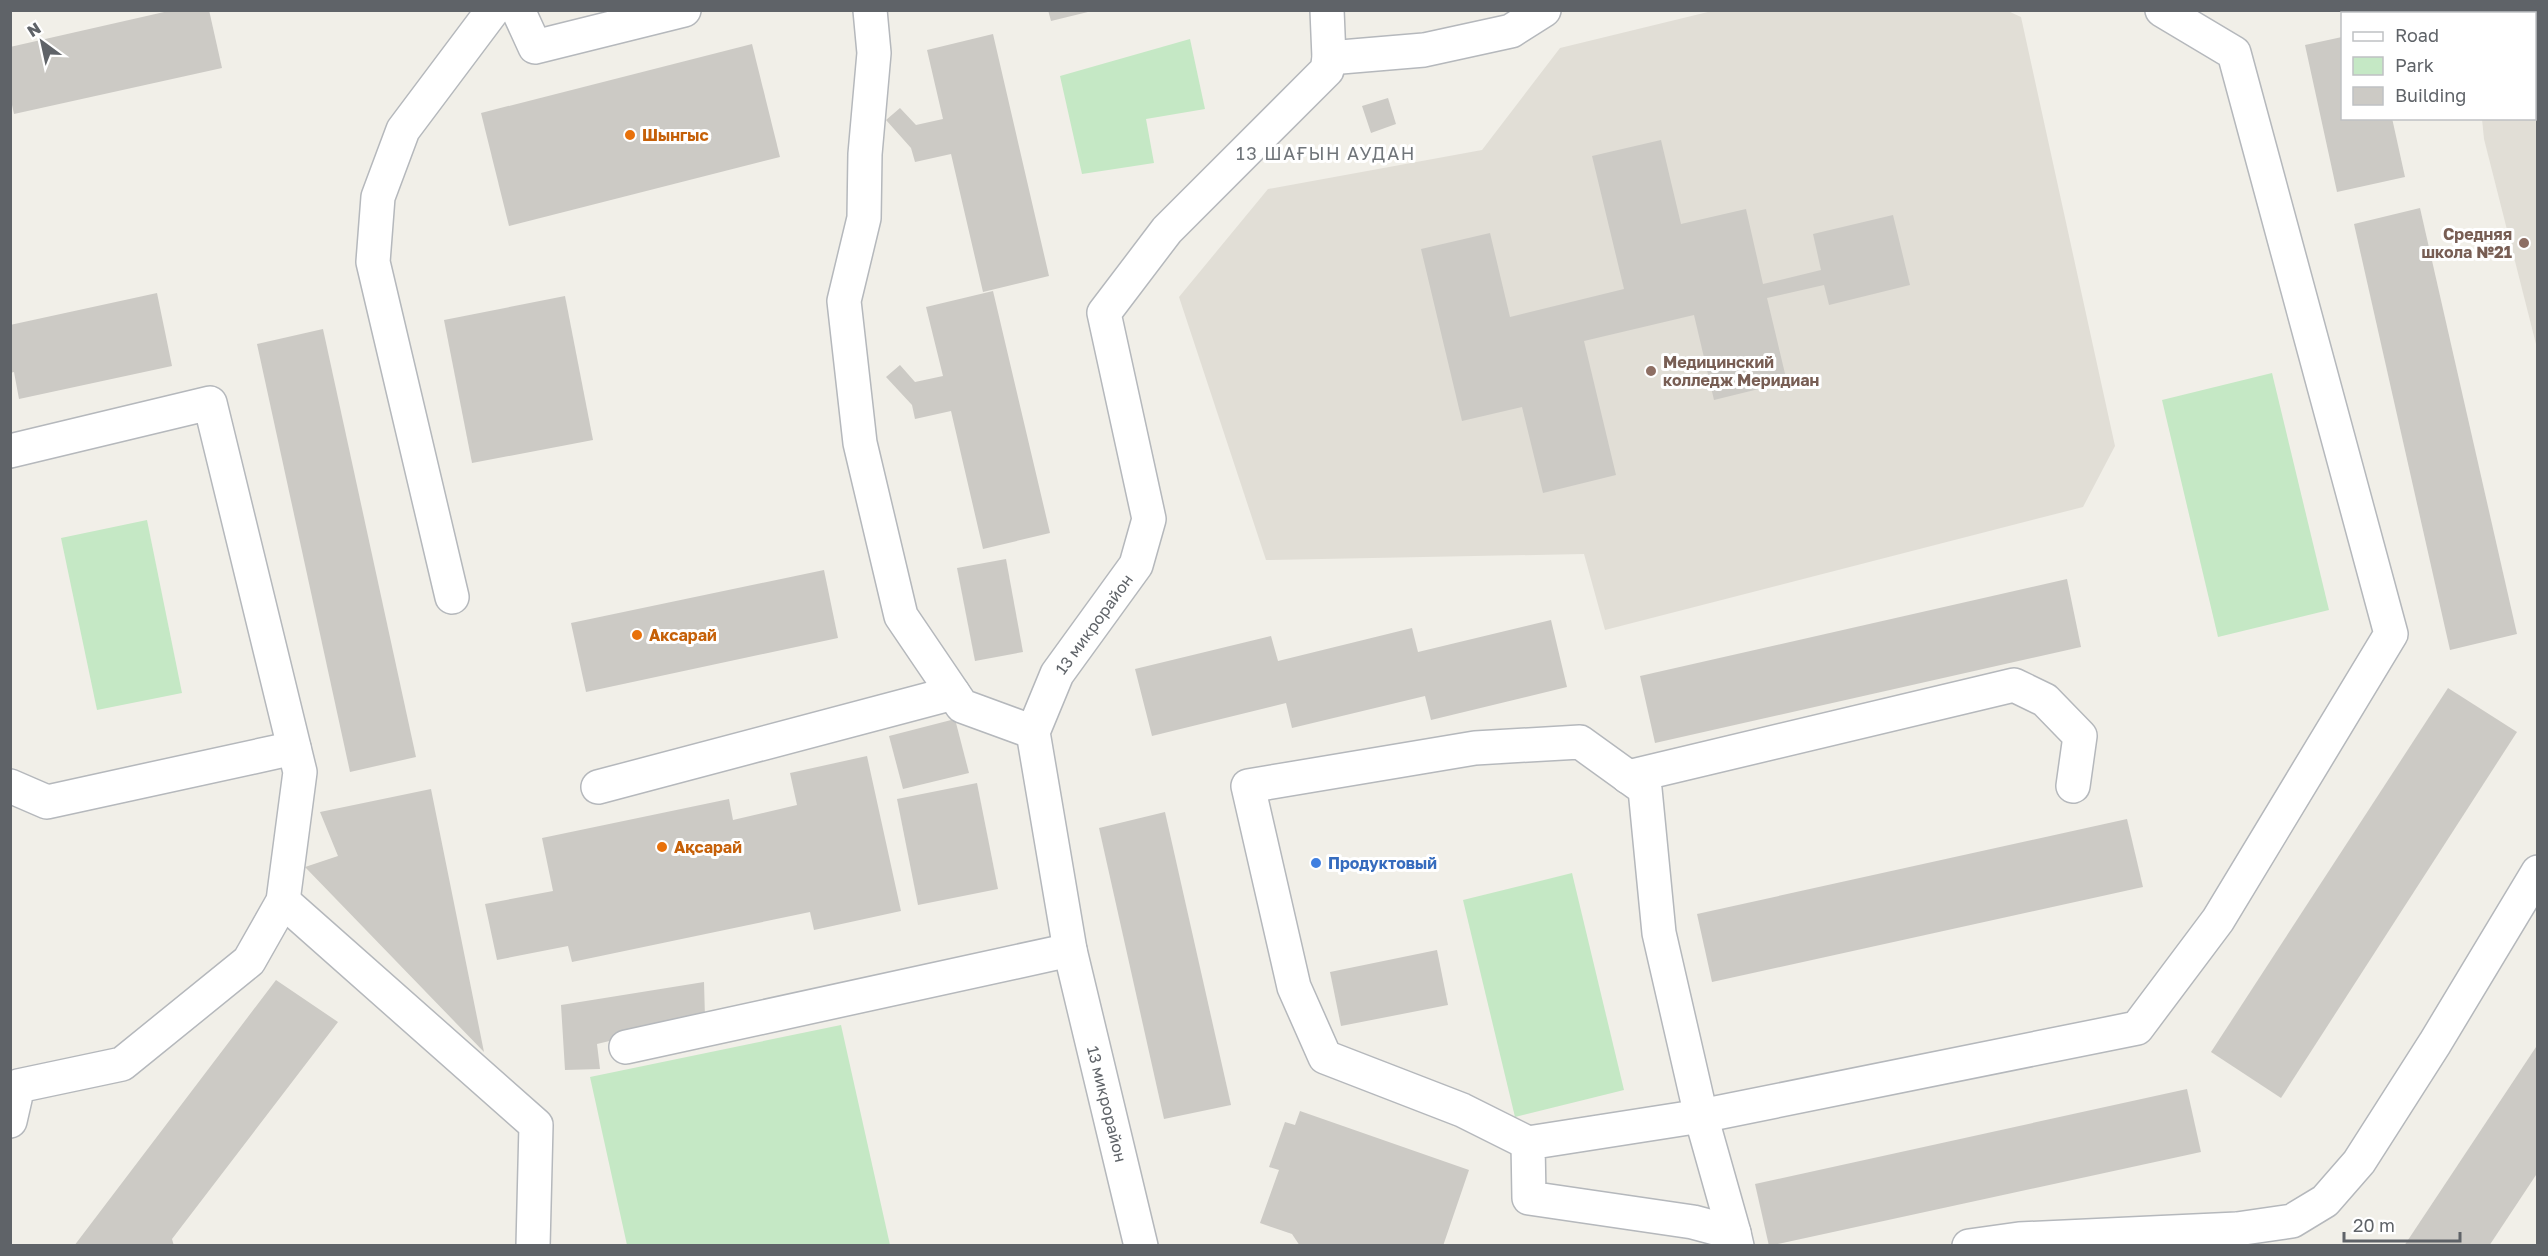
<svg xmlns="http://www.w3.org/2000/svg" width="2548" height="1256" viewBox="0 0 2548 1256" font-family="'Golos Text',sans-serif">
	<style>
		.education { fill: #e1ded6 }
		.green { fill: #c5e8c5 }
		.building { fill: #cccac5 }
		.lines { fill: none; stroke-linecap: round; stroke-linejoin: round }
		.minor-casing { stroke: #b5b8bc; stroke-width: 36 }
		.minor { stroke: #fff; stroke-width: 33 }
		.food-dot { fill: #e8710a; stroke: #fff; stroke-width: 2 }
		.education-dot { fill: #8d6e63; stroke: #fff; stroke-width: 2 }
		.shop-dot { fill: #3f7fe0; stroke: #fff; stroke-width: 2 }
		.labels { text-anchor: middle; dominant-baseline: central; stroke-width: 6; stroke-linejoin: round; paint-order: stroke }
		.food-label { font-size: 16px; font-weight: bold; fill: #c56008; stroke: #fff; text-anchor: start }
		.education-label { font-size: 16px; font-weight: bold; fill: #785e54; stroke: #fff; text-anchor: end }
		.street-label { font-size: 16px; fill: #5f6368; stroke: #fff }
		.shop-label { font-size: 16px; font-weight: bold; fill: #366cbe; stroke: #fff; text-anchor: start }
		.neighbourhood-label { font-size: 18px; letter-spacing: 1.5px; fill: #70757a; stroke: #fff }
	</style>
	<rect width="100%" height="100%" fill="#f1efe8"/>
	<g class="education">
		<path d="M1712,11H2008L2021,17L2115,446L2083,507L1605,630L1584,554L1266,560L1179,297L1268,189L1482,150L1560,48Z"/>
		<path d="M2471,11H2537V348L2484,139L2482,119L2534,118V14H2471Z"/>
	</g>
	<g class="green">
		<path d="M2508,11H2537V117L2534,106V14L2509,13Z"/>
		<path d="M1190,39L1205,109L1146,119L1154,163L1082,174L1060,76Z"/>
		<path d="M2272,373L2329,610L2218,637L2162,400Z"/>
		<path d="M147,520L182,693L97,710L61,538Z"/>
		<path d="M1572,873L1624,1090L1515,1117L1463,900Z"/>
		<path d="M841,1025L890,1245H627L590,1077Z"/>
	</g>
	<g class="building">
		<path d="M173,10H209L222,68L14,114L10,96V47Z"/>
		<path d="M1048,10H1092V11L1051,21Z"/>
		<path d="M993,34L1049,276L983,292L951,154L915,162L911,148L886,120L900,108L916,125L943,119L927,50Z"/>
		<path d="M2342,37V118H2392L2405,177L2337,192L2305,45Z"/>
		<path d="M752,44L780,157L509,226L481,113Z"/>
		<path d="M1388,98L1396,124L1371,133L1362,106Z"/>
		<path d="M1661,140L1681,224L1746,209L1763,284L1821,270L1813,234L1893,215L1910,285L1829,305L1824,285L1767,298L1787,382L1714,400L1694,315L1584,341L1616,475L1543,493L1522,407L1462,421L1421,249L1490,233L1510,317L1624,289L1592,156Z"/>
		<path d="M2420,208L2517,634L2450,650L2354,224Z"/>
		<path d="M993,291L1050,533L983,549L951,411L915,419L912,405L886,377L900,365L915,382L943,376L926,307Z"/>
		<path d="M157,293L172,366L19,399L14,372L10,373V325Z"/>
		<path d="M565,296L593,440L472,463L444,320Z"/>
		<path d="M323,329L416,757L350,772L257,344Z"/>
		<path d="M1006,559L1023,652L975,661L957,568Z"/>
		<path d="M824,570L838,638L586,692L571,623Z"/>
		<path d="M2067,579L2081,647L1655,743L1640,676Z"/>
		<path d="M1551,620L1567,687L1431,720L1425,696L1292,728L1286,703L1152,736L1135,669L1271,636L1278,661L1412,628L1418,652Z"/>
		<path d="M2448,688L2517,732L2281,1098L2211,1052Z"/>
		<path d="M955,719L969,773L903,789L889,736Z"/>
		<path d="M867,756L901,911L814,930L810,912L572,962L568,946L497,960L485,904L553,891L542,838L729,799L733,820L797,805L790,773Z"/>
		<path d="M977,783L998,889L918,905L897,799Z"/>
		<path d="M431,789L484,1052L305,867L338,856L320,812Z"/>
		<path d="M1165,812L1231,1105L1164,1119L1099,828Z"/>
		<path d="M2127,819L2143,887L1712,982L1697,914Z"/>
		<path d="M1437,950L1448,1005L1341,1026L1330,972Z"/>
		<path d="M276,980L338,1022L172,1239L174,1246H74Z"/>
		<path d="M704,982L705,1018L597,1044L600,1069L565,1070L561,1005Z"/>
		<path d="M2538,1044V1172L2489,1246H2404Z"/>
		<path d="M2187,1089L2201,1152L1769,1246L1755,1184Z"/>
		<path d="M1300,1111L1469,1170L1443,1246H1300L1292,1234L1260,1223L1279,1170L1269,1167L1285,1122L1295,1125Z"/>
	</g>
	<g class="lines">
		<defs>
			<g id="minor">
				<path d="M518,10L535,47L684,10"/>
				<path d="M870,10L874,53L865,154L864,218L844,301L860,443L901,616L962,706L1033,732"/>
				<path d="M1329,58L1424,50L1511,31L1544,10"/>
				<path d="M10,451L210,403L300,772L283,901L249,961L122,1064L18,1086L10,1121"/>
				<path d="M452,597L373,262L378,197L403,130L493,10"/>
				<path d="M1628,777L2014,685L2045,700L2080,736L2073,786"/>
				<path d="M10,786L47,802L294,748"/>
				<path d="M598,787L953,693"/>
				<path d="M283,901L536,1125L533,1246"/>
				<path d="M626,1047L1070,950"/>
				<path d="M1528,1143L1462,1110L1325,1057L1294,987L1248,786L1475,748L1580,742L1645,789L1659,933L1701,1116L1734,1233"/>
				<path d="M1141,1246L1070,950L1033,732L1057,674L1136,565L1149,519L1104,313L1167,230L1327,70L1329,58L1327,10"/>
				<path d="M1737,1246L1734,1233L1693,1222L1529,1198L1528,1143L1701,1116L2137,1028L2218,920L2391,634L2234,53L2162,10"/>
				<path d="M1969,1246L2019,1239L2237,1229L2292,1221L2325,1201L2359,1162L2435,1043L2538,872"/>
			</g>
		</defs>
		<use href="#minor" class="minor-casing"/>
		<use href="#minor" class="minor"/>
	</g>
	<g class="food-dot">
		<circle cx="630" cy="135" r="6"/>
		<circle cx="637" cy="635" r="6"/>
		<circle cx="662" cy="847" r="6"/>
	</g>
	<g class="education-dot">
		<circle cx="2524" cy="243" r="6"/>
		<circle cx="1651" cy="371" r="6"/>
	</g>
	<circle class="shop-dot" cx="1316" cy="863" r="6"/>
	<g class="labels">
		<g class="food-label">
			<text x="642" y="135">Шынгыс</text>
			<text x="649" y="635">Аксарай</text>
			<text x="674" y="847">Ақсарай</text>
		</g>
		<g class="education-label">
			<text x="2512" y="234">Средняя<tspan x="2512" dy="18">школа №21</tspan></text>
			<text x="1663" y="362" text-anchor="start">Медицинский<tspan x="1663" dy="18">колледж Меридиан</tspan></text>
		</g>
		<g class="street-label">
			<text transform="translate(1094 624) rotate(-54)">13 микрорайон</text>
			<text transform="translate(1107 1104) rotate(76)">13 микрорайон</text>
		</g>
		<g class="shop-label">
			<text x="1328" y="863">Продуктовый</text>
		</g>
		<g class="neighbourhood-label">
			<text x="1326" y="153">13 ШАҒЫН АУДАН</text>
		</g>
	</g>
	<rect width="2548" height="1256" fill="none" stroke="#5f6368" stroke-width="24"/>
	<rect x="2341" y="12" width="195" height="108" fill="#ffffff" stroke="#bfc1c3" stroke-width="1.5"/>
	<rect x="2353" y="32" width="30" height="9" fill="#ffffff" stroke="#bfc1c3" stroke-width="1.5"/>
	<text x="2395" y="42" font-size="18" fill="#5f6368">Road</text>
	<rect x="2353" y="57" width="30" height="18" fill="#c5e8c5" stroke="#bfc1c3" stroke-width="1.5"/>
	<text x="2395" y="72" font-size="18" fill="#5f6368">Park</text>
	<rect x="2353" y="87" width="30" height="18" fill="#cccac5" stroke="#bfc1c3" stroke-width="1.5"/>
	<text x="2395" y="102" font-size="18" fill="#5f6368">Building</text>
	<g transform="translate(42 42) rotate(327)" stroke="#ffffff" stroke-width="4.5" paint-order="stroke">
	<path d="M0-4.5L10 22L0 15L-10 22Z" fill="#5f6368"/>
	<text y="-9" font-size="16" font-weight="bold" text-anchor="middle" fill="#5f6368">N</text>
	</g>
	<path d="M2344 1232v9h116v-9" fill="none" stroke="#5f6368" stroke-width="3"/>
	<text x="2353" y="1232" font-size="18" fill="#5f6368" stroke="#ffffff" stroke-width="4.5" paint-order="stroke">20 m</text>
</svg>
